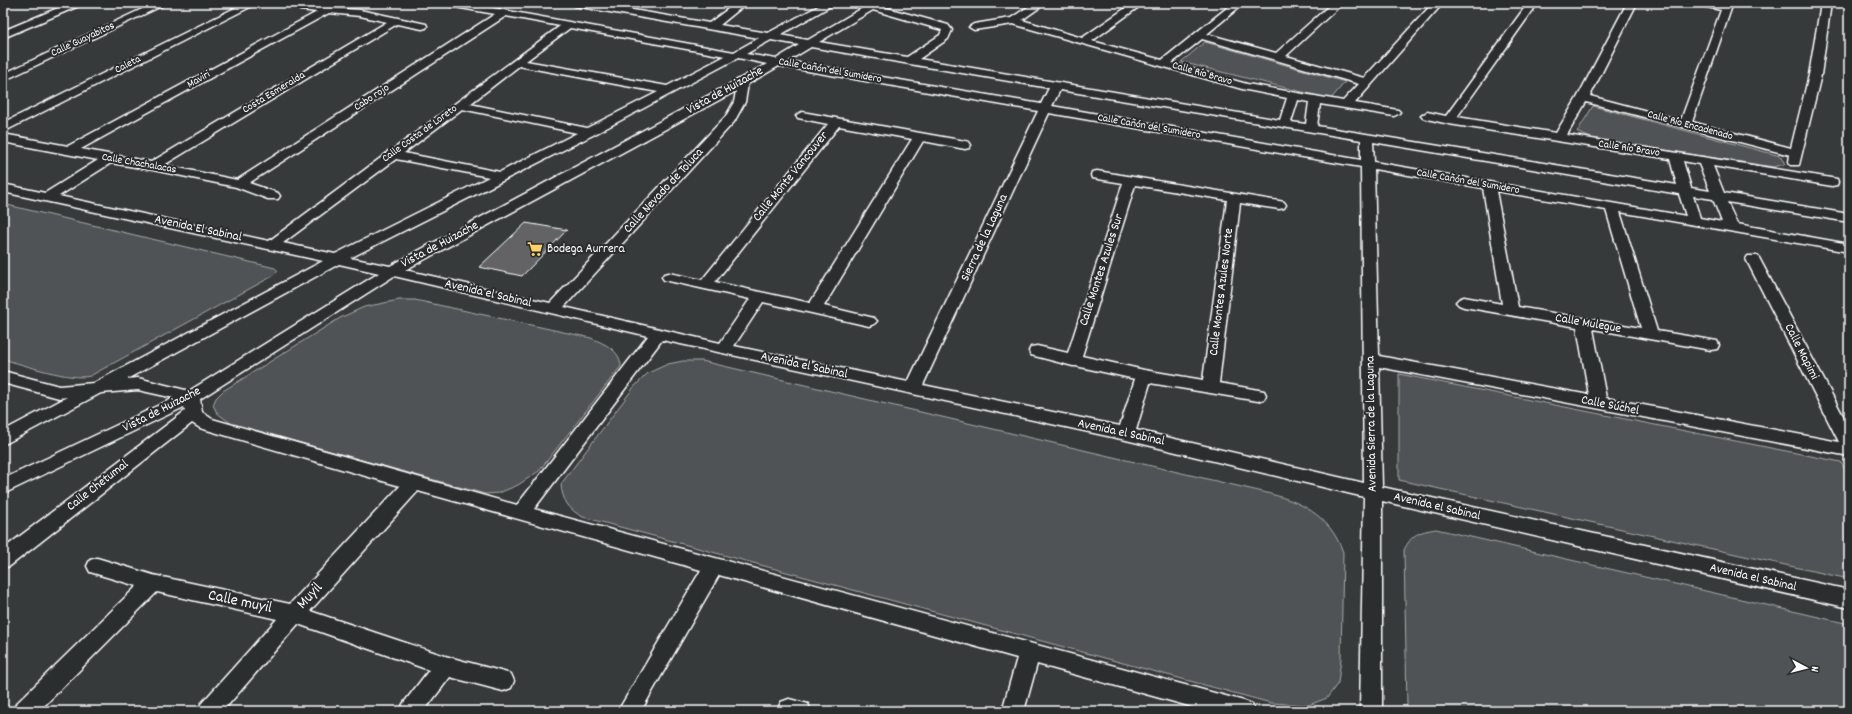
<svg xmlns="http://www.w3.org/2000/svg" width="1852" height="714" viewBox="0 0 1852 714" font-family="Dekko,sans-serif">
	<style>
		.green { fill: #505354; stroke: #a8a9aa }
		.building { fill: #636465; stroke: #fff }
		.lines { fill: none; stroke-linecap: round; stroke-linejoin: round }
		.minor-casing { stroke: #fff; stroke-width: 3 }
		.minor { fill: #2a2d2e; fill-rule: evenodd }
		.labels { text-anchor: middle; dominant-baseline: central; stroke-width: 4; stroke-linejoin: round; paint-order: stroke }
		.far-street-label { font-size: 11px; fill: #fff; stroke: #2a2d2e }
		.street-label { font-size: 13px; fill: #fff; stroke: #2a2d2e }
		.poi-label { font-size: 13px; fill: #fff; stroke: #2a2d2e; text-anchor: start }
		.near-street-label { font-size: 16px; fill: #fff; stroke: #2a2d2e }
	</style>
	<rect width="100%" height="100%" fill="#373a3b"/>
	<filter id="ink" filterUnits="userSpaceOnUse"><feTurbulence type="fractalNoise" baseFrequency=".025" numOctaves="2"/><feDisplacementMap in="SourceGraphic" scale="8" xChannelSelector="R" yChannelSelector="G"/><feConvolveMatrix kernelMatrix="1 2 1 2 8 2 1 2 1" color-interpolation-filters="sRGB"/></filter>
	<g filter="url(#ink)">
		<g class="green">
			<path d="M1205,42L1345,82L1331,99L1181,62Z"/>
			<path d="M1593,106L1780,156L1785,164L1774,167L1593,139L1577,132Z"/>
			<path d="M3,204L275,268L278,271L273,276L90,376C71,381 24,365 3,359Z"/>
			<path d="M399,300H415L591,338C605,344 620,350 621,366L539,471L518,485L499,493L485,494L232,424L217,413L213,405L216,398L223,391L340,318L364,307Z"/>
			<path d="M683,361H702L1263,492C1300,501 1329,514 1343,552L1341,659L1338,683L1327,698L1309,705L1271,703L583,517C569,510 562,500 561,484L634,387L648,373L668,364Z"/>
			<path d="M1399,374L1841,462L1849,479V579L1399,480Z"/>
			<path d="M1436,529L1849,624V711H1408L1407,707L1404,550C1412,534 1418,532 1436,529Z"/>
		</g>
		<path class="building" d="M526,223L567,230L522,276L479,267Z"/>
		<g class="lines">
			<defs>
				<g id="minor">
					<path d="M70,3H83L81,5L3,38V31Z"/>
					<path d="M155,3H168L3,81V74Z"/>
					<path d="M245,3H258L3,132V123Z"/>
					<path d="M444,3H465L734,52L759,38L575,6L570,3H592L709,23L736,3H747L720,25L768,33L824,3H836L780,35L808,40L871,3H883L880,6L948,25L952,30L948,39L919,59L1280,120L1287,98L1242,89L1013,24L974,30L969,27L974,24L1011,18L1034,3H1046L1022,20L1082,38L1133,3H1144L1092,41L1162,60L1233,3H1244L1207,34L1276,53L1332,3H1343L1286,56L1364,78L1433,3H1443L1355,103L1398,110L1400,112L1398,114L1394,116L1320,104L1317,126L1677,185L1670,159L1449,124L1423,118L1421,116L1427,112L1446,116L1528,3H1538L1457,117L1556,133L1577,98L1627,3H1637L1590,96L1681,120L1721,10L1698,5L1696,3H1733L1692,122L1791,148L1809,75L1821,3H1831L1821,75L1799,165H1791L1789,162L1790,155L1586,102L1567,135L1837,179L1838,182L1837,185L1832,186L1713,166L1724,193L1849,214V222L1727,202L1737,224L1849,244V252L1620,212L1657,331L1717,341L1719,345L1717,349L1711,350L1593,329L1606,398L1839,442L1746,259L1748,256H1758L1849,427V456L1379,367L1382,487L1849,590V608L1382,501V711H1360L1364,497L1126,440L662,340L534,509L1244,701L1252,704L1255,711H1207L1037,664L1024,711H1002L1017,658L719,575L641,711H618L701,570L418,491L310,611L445,656L511,674L514,681L511,688L503,691L450,677L424,711H400L403,704L429,670L298,624L223,711H198L201,704L277,619L157,592L39,711H13L16,704L137,586L90,572L87,566L90,560L97,558L153,575L290,604L400,486L200,428L192,423L10,566L3,568V549L185,411L184,407L3,494V479L174,398L138,390L101,393L3,445V431L67,397L59,398L3,383V371L59,386L94,383L323,261L3,192V184L45,193L98,160L3,142V134L68,146L317,12L300,10L298,8L300,6L360,10L426,24L427,26L426,28L422,29L397,24L164,165L237,180L495,14L449,6ZM873,10L942,30L940,35L907,57L819,42ZM329,13L360,16L387,22L151,162L81,149ZM506,16L560,26L391,151H388L386,154L269,241L59,196L111,163L153,170L236,187L268,199H278L280,196L278,193L249,183ZM570,28L725,56L667,86L526,61ZM1202,39L1359,84L1343,101L1247,84L1172,63ZM771,40L799,45L776,59L746,54ZM811,47L1049,88L1041,104L788,61ZM738,58L767,64L390,266L350,258L593,135ZM519,66L658,92L587,128L470,104ZM779,66L1038,111L908,382L734,346L763,302L869,326L874,324L877,321L874,318L824,306L923,141L965,149L969,148L971,145L969,142L965,141L802,112L798,114L796,116L798,118L828,124L702,280L669,273L664,274L662,277L664,280L750,299L720,343L564,307L734,122L745,102L748,84ZM1060,90L1361,140V160L1052,106ZM736,91L734,102L726,116L550,303L405,270ZM1298,100L1309,102L1306,124L1291,122ZM462,109L577,133L500,172L404,153ZM1049,113L1361,167L1364,483L1136,430L1150,383L1258,401L1264,399L1266,395L1264,391L1219,383L1240,203L1279,209L1284,208L1286,205L1284,202L1279,201L1097,171L1092,172L1091,175L1092,178L1123,183L1068,353L1037,346L1031,347L1029,351L1031,355L1073,366H1076L1135,379L1120,426L923,385ZM839,126L912,139L810,303L715,282ZM1373,142L1679,194L1686,216L1374,162ZM396,159L489,177L335,254L283,243ZM1683,161L1699,164L1710,191L1691,188ZM1374,169L1483,188L1502,304L1464,297L1459,299L1456,302L1459,305L1464,307L1577,327L1589,395L1379,356ZM1135,185L1227,200L1203,380L1144,370L1082,356ZM1496,191L1606,210L1641,328L1518,307ZM1693,196L1713,199L1722,222L1700,218ZM339,264L379,273L189,391L138,378L127,379ZM394,276L648,336L517,505L212,419L202,412L200,399Z"/>
					<path d="M789,699L808,704L811,711H779L778,709L781,702Z"/>
				</g>
			</defs>
			<use href="#minor" class="minor-casing"/>
			<use href="#minor" class="minor"/>
		</g>
	</g>
	<defs>
		<symbol id="supermarket-bare" viewBox="-9 -9 18 18"><path d="M-6-5.5h2.5l.6 2H6L4.5 2H-2.5L-4.4-4H-6ZM-1.5 3.2a1.3 1.3 0 1 0 .1 0ZM3 3.2a1.3 1.3 0 1 0 .1 0Z" fill="#ffd166" stroke="#2a2d2e" stroke-width="2.5" paint-order="stroke"/></symbol>
	</defs>
	<g fill-rule="evenodd">
		<use href="#supermarket-bare" x="524" y="238" width="22" height="22"/>
	</g>
	<g class="labels">
		<g class="far-street-label">
			<text transform="translate(83 40) rotate(-25)">Calle Guayabitos</text>
			<text transform="translate(128 65) rotate(-27)">Caleta</text>
			<text transform="translate(830 71) rotate(10)">Calle Cañón del Sumidero</text>
			<text transform="translate(1202 74) rotate(16)">Calle Río Bravo</text>
			<text transform="translate(199 80) rotate(-29)">Maviri</text>
			<text transform="translate(274 93) rotate(-31)">Costa Esmeralda</text>
			<text transform="translate(372 98) rotate(-33)">Cabo rojo</text>
			<text transform="translate(1690 126) rotate(15)">Calle Río Encadenado</text>
			<text transform="translate(1149 127) rotate(10)">Calle Cañón del Sumidero</text>
			<text transform="translate(420 134) rotate(-36)">Calle Costa de Loreto</text>
			<text transform="translate(1629 149) rotate(9)">Calle Río Bravo</text>
			<text transform="translate(139 164) rotate(10)">Calle Chachalacas</text>
			<text transform="translate(1468 182) rotate(10)">Calle Cañón del Sumidero</text>
		</g>
		<g class="street-label">
			<text transform="translate(725 91) rotate(-29)">Vista de Huizache</text>
			<text transform="translate(791 177) rotate(-51)">Calle Monte Vancouver</text>
			<text transform="translate(664 191) rotate(-47)">Calle Nevado de Toluca</text>
			<text transform="translate(198 229) rotate(12)">Avenida El Sabinal</text>
			<text transform="translate(985 238) rotate(-65)">Sierra de la Laguna</text>
			<text transform="translate(440 245) rotate(-28)">Vista de Huizache</text>
			<text transform="translate(1102 270) rotate(-72)">Calle Montes Azules Sur</text>
			<text transform="translate(1222 292) rotate(-83)">Calle Montes Azules Norte</text>
			<text transform="translate(488 294) rotate(13)">Avenida el Sabinal</text>
			<text transform="translate(1588 324) rotate(10)">Calle Mulegue</text>
			<text transform="translate(1801 352) rotate(63)">Calle Mapimi</text>
			<text transform="translate(804 366) rotate(12)">Avenida el Sabinal</text>
			<text transform="translate(1610 406) rotate(11)">Calle Súchel</text>
			<text transform="translate(162 410) rotate(-27)">Vista de Huizache</text>
			<text transform="translate(1372 424) rotate(-91)">Avenida Sierra de la Laguna</text>
			<text transform="translate(1121 433) rotate(12)">Avenida el Sabinal</text>
			<text transform="translate(98 486) rotate(-38)">Calle Chetumal</text>
			<text transform="translate(1437 507) rotate(13)">Avenida el Sabinal</text>
			<text transform="translate(1753 578) rotate(13)">Avenida el Sabinal</text>
		</g>
		<g class="poi-label">
			<text x="547" y="249">Bodega Aurrera</text>
		</g>
		<g class="near-street-label">
			<text transform="translate(310 596) rotate(-47)">Muyil</text>
			<text transform="translate(240 602) rotate(12)">Calle muyil</text>
		</g>
	</g>
	<rect width="1852" height="714" fill="none" stroke="#2a2d2e" stroke-width="16"/>
	<rect x="8" y="8" width="1836" height="698" fill="none" stroke="#fff" stroke-width="1.5" filter="url(#ink)"/>
	<g transform="translate(1806 668) rotate(97)" stroke="#2a2d2e" stroke-width="3" paint-order="stroke">
	<path d="M0-3L7 15L0 10L-7 15Z" fill="#ffffff"/>
	<text y="-6" font-size="11" font-weight="bold" text-anchor="middle" fill="#ffffff">N</text>
	</g>
</svg>
